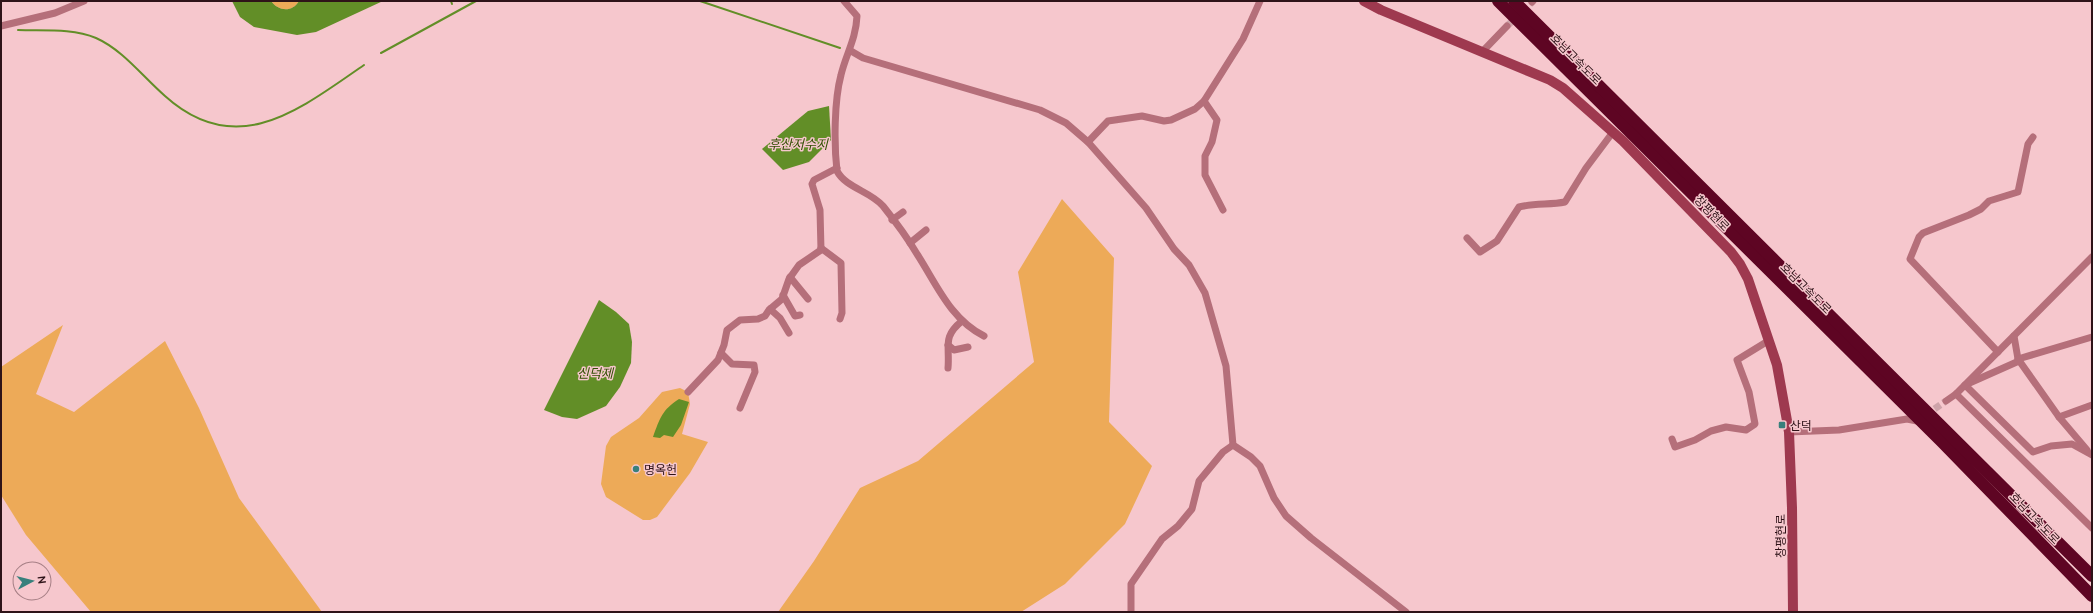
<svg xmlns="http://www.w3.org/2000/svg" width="2093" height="613" viewBox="0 0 2093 613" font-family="Ubuntu,'Noto Sans KR',sans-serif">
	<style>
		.green { fill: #edaa58 }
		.water { fill: #628e27 }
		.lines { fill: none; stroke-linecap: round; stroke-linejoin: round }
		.stream { stroke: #628e27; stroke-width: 2 }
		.street-tunnel { stroke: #cea3a9; stroke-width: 7; stroke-dasharray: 7 3.5; stroke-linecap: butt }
		.street { stroke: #b56f7a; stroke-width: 7 }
		.secondary { stroke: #9e394f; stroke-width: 10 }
		.highway { stroke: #5e0523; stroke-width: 12 }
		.poi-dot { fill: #38807c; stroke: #f6c7cd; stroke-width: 1.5 }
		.labels { text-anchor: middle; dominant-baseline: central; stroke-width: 3; stroke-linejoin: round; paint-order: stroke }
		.street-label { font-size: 12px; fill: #2e1318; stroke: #f6c7cd }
		.poi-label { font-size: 12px; fill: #2e1318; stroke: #f6c7cd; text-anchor: start }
		.water-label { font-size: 13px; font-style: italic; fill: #324e04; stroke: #f6c7cd }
	</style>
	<rect width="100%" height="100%" fill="#f6c7cd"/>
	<g class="green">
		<path d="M271,1H299C292,13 278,11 271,1Z"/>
		<path d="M1062,199L1114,258L1109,422L1152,466L1125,524L1065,584L1021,612H778L814,561L860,488L918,461L1034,362L1018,272Z"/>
		<path d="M63,325L36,394L74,412L165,341L199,408L239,498L322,612H91L26,535L1,495V367Z"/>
		<path d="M680,388L688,392L690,404L682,434L708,442L690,473L657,517L650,520H643L606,497L601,484L606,446L611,437L639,418L662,392Z"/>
	</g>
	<g class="water">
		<path d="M232,1H271C278,11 292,13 299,1H383L316,32L297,35L254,27L240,17Z"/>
		<path d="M829,106L831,140L809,162L783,170L762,149L808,111Z"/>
		<path d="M599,300L616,312L629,324L632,342L631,363L620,387L606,406L577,419L562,417L544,410Z"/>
		<path d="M679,399L689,402L681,425L673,437L664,435L660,438L653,437C660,418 662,410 679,399Z"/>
	</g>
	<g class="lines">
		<g class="stream">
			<path d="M451,1L452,4"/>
			<path d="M700,1L840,48"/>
			<path d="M18,30C43,31 72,28 96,38C123,50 143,77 165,96C237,161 300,109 364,65"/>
			<path d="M381,53L476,1"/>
		</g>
		<g class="street-tunnel">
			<path d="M1507,26L1532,2"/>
			<path d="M1926,415L1946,401"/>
		</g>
		<g class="street">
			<path d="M844,1L857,16C856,39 846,54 841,75C834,101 834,145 837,171C846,188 870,191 883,206C895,221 907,237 917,254C936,283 950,319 984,336"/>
			<path d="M1532,2L1533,1"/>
			<path d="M1,26L55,13L84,1"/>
			<path d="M851,51L863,58L1040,110L1066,123L1088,142L1146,208L1174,249L1189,265L1205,293L1226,366L1233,445L1251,457L1260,466L1274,498L1286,516L1311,538L1406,612"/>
			<path d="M1482,52L1507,26"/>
			<path d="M1088,142L1108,121L1142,116L1164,121L1171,120L1195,109L1204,101"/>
			<path d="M1223,210L1205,175V156L1212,142L1217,120L1204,101L1243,39L1260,1"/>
			<path d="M892,220L903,212"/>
			<path d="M1467,238L1480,252L1497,241L1519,207C1535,203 1550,205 1565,202L1586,168L1613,132"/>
			<path d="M910,243L926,230"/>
			<path d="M821,248L841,263L842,313L840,319"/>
			<path d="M790,277L808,299"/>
			<path d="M783,295L795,316L800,315"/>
			<path d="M770,309L780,318L789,333"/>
			<path d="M2014,336L2018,359L2059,417L2087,450"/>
			<path d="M2092,337L2018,359L2019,361L1965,385L2033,452L2051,446L2072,444L2092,455"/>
			<path d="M948,345L954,350L968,347"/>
			<path d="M1998,352L1910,259L1919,237L1923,233L1969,215L1981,209L1989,201L2018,192L2028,144L2033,137"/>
			<path d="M721,353L732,364L754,365L755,372L740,408"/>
			<path d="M948,368C950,346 942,337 962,321"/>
			<path d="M688,392L718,360L724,345L727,330L740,320L758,319L765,316L769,310L782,299L789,279L799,265L821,250L820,210L812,184L814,180L837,168"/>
			<path d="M1956,394L2092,528"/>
			<path d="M1946,401L1956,394L2092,257"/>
			<path d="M2059,417L2092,405"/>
			<path d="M1789,432L1839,430L1907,419L1917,421"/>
			<path d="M1672,439L1675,447L1695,440L1711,431L1726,427L1746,430L1755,424L1749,392L1737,360L1768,341"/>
			<path d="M1131,612V584L1162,539L1178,526L1192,509L1199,481L1223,452L1233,445"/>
		</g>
		<path class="secondary" d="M1364,1L1381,10L1550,80L1563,88L1623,141L1731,252L1740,264L1748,279L1777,365L1789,432L1792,508L1793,612"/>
		<g class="highway">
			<path d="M1498,1L1942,442L2092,596"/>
			<path d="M1514,1L2092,576"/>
		</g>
	</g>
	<g class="poi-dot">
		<rect x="1778" y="421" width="8" height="8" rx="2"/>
		<circle cx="636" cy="469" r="4"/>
	</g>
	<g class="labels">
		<g class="street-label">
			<text transform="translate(1576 59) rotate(45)">호남고속도로</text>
			<text transform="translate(1712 213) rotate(46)">창평현로</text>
			<text transform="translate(1806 288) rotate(45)">호남고속도로</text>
			<text transform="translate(2035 518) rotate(46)">호남고속도로</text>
			<text transform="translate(1780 536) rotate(-90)">창평현로</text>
		</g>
		<g class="poi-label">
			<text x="1790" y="425">산덕</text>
			<text x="644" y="469">명옥헌</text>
		</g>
		<g class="water-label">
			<text x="798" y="144">후산저수지</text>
			<text x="595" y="373">신덕제</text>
		</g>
	</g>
	<rect width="2093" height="613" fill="none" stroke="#2e1318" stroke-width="4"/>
	<g transform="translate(32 581) rotate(83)"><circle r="19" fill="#f6c7cd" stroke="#a67f85"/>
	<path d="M0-3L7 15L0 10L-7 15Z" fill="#38807c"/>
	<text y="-6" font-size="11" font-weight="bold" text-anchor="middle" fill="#2e1318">N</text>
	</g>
</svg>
